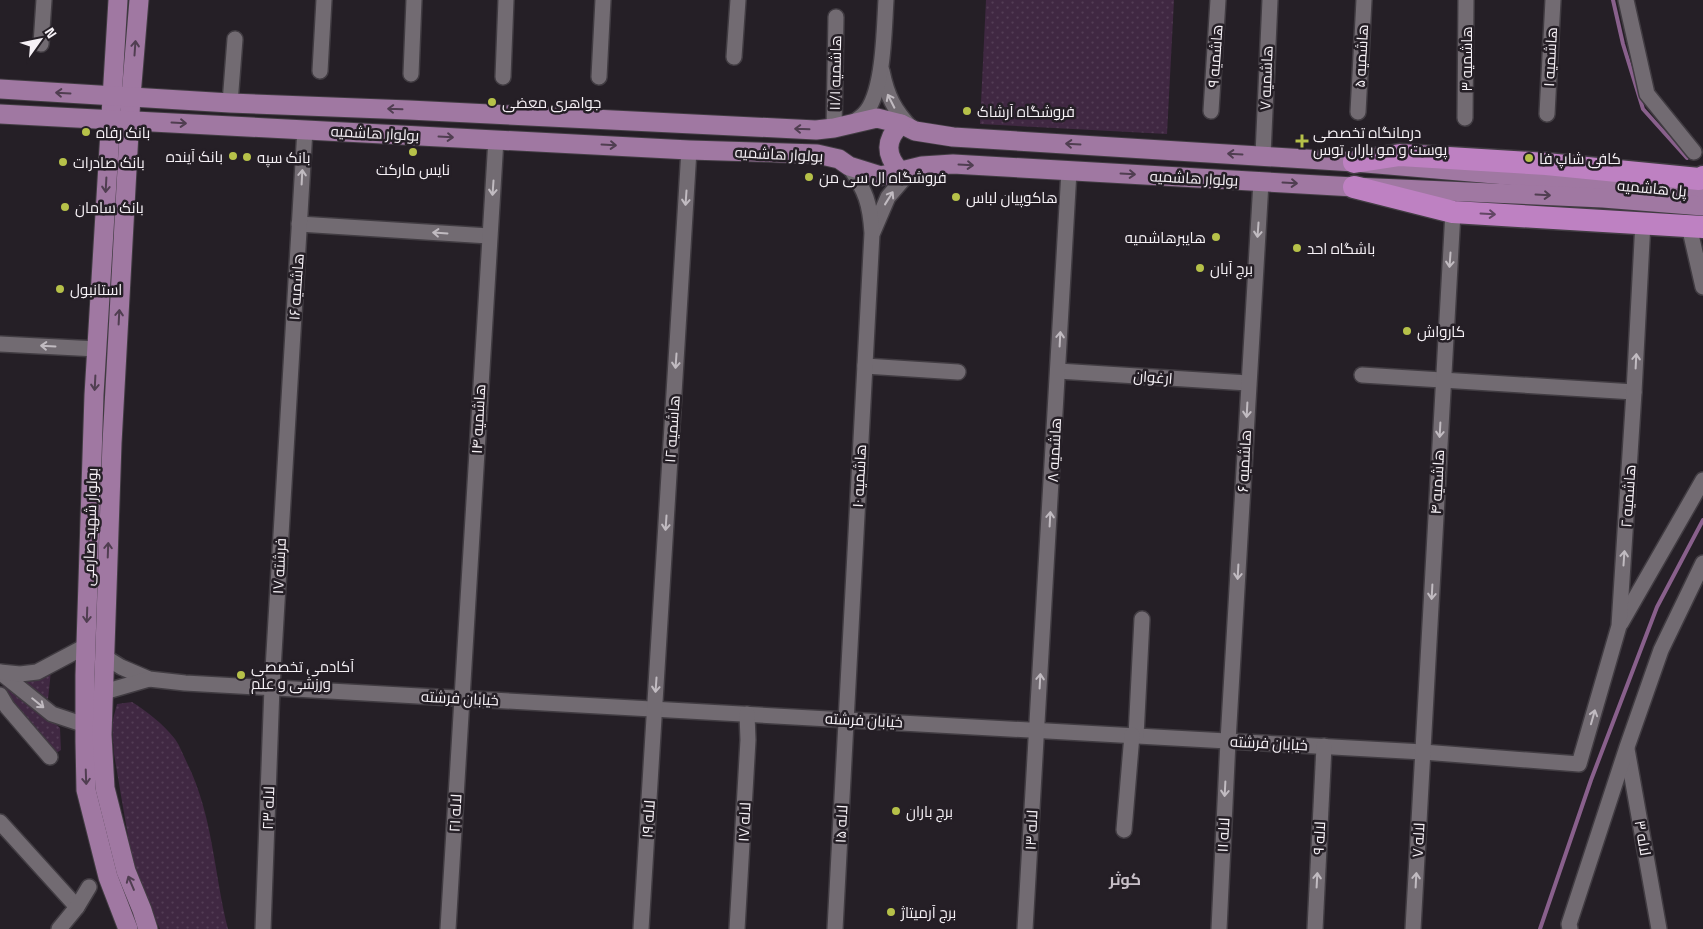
<svg xmlns="http://www.w3.org/2000/svg" width="1703" height="929" viewBox="0 0 1703 929" font-family="'Titillium Web',Cairo,sans-serif">
	<style>
		.grass { fill: url(#grass-dots) }
		.lines { fill: none; stroke-linecap: round; stroke-linejoin: round }
		.stream { stroke: #89608c; stroke-width: 4 }
		.minor-casing { stroke: #413c42; stroke-width: 18 }
		.major-casing { stroke: #413c42; stroke-width: 21 }
		.highway-casing { stroke: #413c42; stroke-width: 25 }
		.minor { stroke: #726b72; stroke-width: 15 }
		.major { stroke: #a078a2; stroke-width: 19 }
		.highway { stroke: #be81c2; stroke-width: 22 }
		.oneway { stroke: #503e51 }
		.oneway2 { stroke: #c1bbc1 }
		.oneway3 { stroke: #624664 }
		.poi-dot { fill: #b6c149; stroke: #251f26; stroke-width: 2 }
		.labels { text-anchor: middle; dominant-baseline: central; stroke-width: 5; stroke-linejoin: round; paint-order: stroke }
		.street-label { font-size: 15px; fill: #f6f1f6; stroke: #251f26 }
		.poi-label { font-size: 15px; fill: #f6f1f6; stroke: #251f26; text-anchor: start }
		.neighbourhood-label { font-size: 16px; font-weight: bold; fill: #c7bfc7; stroke: #251f26 }
	</style>
	<defs>
		<pattern id="grass-dots" width="8" height="8" patternUnits="userSpaceOnUse" patternTransform="scale(1.25)"><rect width="8" height="8" fill="#402842"/><path d="M2 2h.1M6 6h.1" fill="none" stroke="#533d55" stroke-width="1.8" stroke-linecap="round"/></pattern>
	</defs>
	<rect width="100%" height="100%" fill="#251f26"/>
	<g class="grass">
		<path d="M986,0H1174L1167,134L980,124Z"/>
		<path d="M51,671L48,699L19,680Z"/>
		<path d="M5,683L46,715L60,728L61,750L53,755L1,691Z"/>
		<path d="M132,702C148,712 163,724 175,739C180,746 183,755 187,763C213,815 214,874 228,929H160L142,892L132,860L114,754L112,723L117,704Z"/>
	</g>
	<g class="lines">
		<g class="stream">
			<path d="M1613,0L1623,44L1643,109L1687,158"/>
			<path d="M1540,929L1591,780L1657,607L1703,520"/>
		</g>
		<defs>
			<g id="minor">
				<path d="M1626,0L1647,94L1694,152"/>
				<path d="M41,44L44,0"/>
				<path d="M734,57L738,0"/>
				<path d="M320,71L324,0"/>
				<path d="M882,71C887,96 894,110 912,129"/>
				<path d="M411,74L414,0"/>
				<path d="M503,77L506,0"/>
				<path d="M599,77L603,0"/>
				<path d="M230,103L235,39"/>
				<path d="M1211,111L1218,0"/>
				<path d="M1358,112L1364,0"/>
				<path d="M1547,114L1553,0"/>
				<path d="M1465,118L1466,0"/>
				<path d="M851,124C855,121 860,118 864,114C884,94 884,29 886,0"/>
				<path d="M834,128L836,17"/>
				<path d="M1263,155L1270,0"/>
				<path d="M299,224L489,236"/>
				<path d="M1689,226L1703,287"/>
				<path d="M873,232L888,197L913,168"/>
				<path d="M0,344L97,349"/>
				<path d="M865,366L958,372"/>
				<path d="M1058,371L1248,383"/>
				<path d="M1362,375L1634,392"/>
				<path d="M1621,623L1703,480"/>
				<path d="M105,657L121,667L149,679L185,683L1423,752L1579,764L1619,626L1634,392L1643,222"/>
				<path d="M0,672L52,714L85,725"/>
				<path d="M0,672L20,674L37,672L86,646"/>
				<path d="M104,692L149,679"/>
				<path d="M0,695L7,707L50,757"/>
				<path d="M1136,736L1142,619"/>
				<path d="M1627,749L1659,929"/>
				<path d="M0,822L77,907"/>
				<path d="M1124,830L1132,735"/>
				<path d="M59,929L77,907L89,887"/>
				<path d="M263,929L272,687L305,129"/>
				<path d="M448,929L496,139"/>
				<path d="M641,929L689,150"/>
				<path d="M737,929L748,740L747,714"/>
				<path d="M835,929L872,233C870,203 866,192 849,166"/>
				<path d="M1025,929L1069,171"/>
				<path d="M1219,929L1228,741L1261,182"/>
				<path d="M1315,929L1324,746"/>
				<path d="M1413,929L1453,212"/>
				<path d="M1570,929L1569,924L1627,747L1661,650L1703,563"/>
			</g>
			<g id="major">
				<path d="M118,0L94,395L85,675V742L86,790L108,877L128,929"/>
				<path d="M139,0L131,96L112,443L102,735L105,788L126,871L142,910L148,929"/>
				<path d="M0,89L230,103L409,110L816,130L834,128L877,118L901,124L915,131L953,137L1354,162L1703,192"/>
				<path d="M0,114L689,150L817,154L839,159L849,166L881,176L922,166L953,164L1354,187L1603,198L1703,206"/>
				<path d="M900,171C885,155 885,140 901,124"/>
			</g>
			<g id="highway">
				<path d="M1354,162L1400,155L1546,164L1699,179L1703,177"/>
				<path d="M1354,187L1453,212L1703,227"/>
			</g>
		</defs>
		<use href="#minor" class="minor-casing"/>
		<use href="#major" class="major-casing"/>
		<use href="#highway" class="highway-casing"/>
		<use href="#minor" class="minor"/>
		<use href="#major" class="major"/>
		<use href="#highway" class="highway"/>
	</g>
	<defs><path id="oneway-shaft" d="M-6 0H5M1.5-3L5.5 0L1.5 3" fill="none" stroke-width="1.6" stroke-linecap="round" stroke-linejoin="round" transform="scale(1.25)"/></defs>
	<g class="oneway">
		<use href="#oneway-shaft" transform="translate(135 48) rotate(-86)"/>
		<use href="#oneway-shaft" transform="translate(63 93) rotate(-177)"/>
		<use href="#oneway-shaft" transform="translate(395 109) rotate(-178)"/>
		<use href="#oneway-shaft" transform="translate(179 123) rotate(3)"/>
		<use href="#oneway-shaft" transform="translate(802 129) rotate(-178)"/>
		<use href="#oneway-shaft" transform="translate(446 137) rotate(3)"/>
		<use href="#oneway-shaft" transform="translate(1073 144) rotate(-177)"/>
		<use href="#oneway-shaft" transform="translate(609 145) rotate(3)"/>
		<use href="#oneway-shaft" transform="translate(1235 154) rotate(-177)"/>
		<use href="#oneway-shaft" transform="translate(966 165) rotate(3)"/>
		<use href="#oneway-shaft" transform="translate(1128 174) rotate(3)"/>
		<use href="#oneway-shaft" transform="translate(1290 183) rotate(3)"/>
		<use href="#oneway-shaft" transform="translate(106 185) rotate(93)"/>
		<use href="#oneway-shaft" transform="translate(1543 195) rotate(3)"/>
		<use href="#oneway-shaft" transform="translate(119 317) rotate(-87)"/>
		<use href="#oneway-shaft" transform="translate(95 383) rotate(93)"/>
		<use href="#oneway-shaft" transform="translate(108 550) rotate(-88)"/>
		<use href="#oneway-shaft" transform="translate(87 615) rotate(92)"/>
		<use href="#oneway-shaft" transform="translate(86 777) rotate(88)"/>
		<use href="#oneway-shaft" transform="translate(131 883) rotate(-113)"/>
	</g>
	<g class="oneway2">
		<use href="#oneway-shaft" transform="translate(891 101) rotate(-117)"/>
		<use href="#oneway-shaft" transform="translate(302 177) rotate(-87)"/>
		<use href="#oneway-shaft" transform="translate(493 188) rotate(94)"/>
		<use href="#oneway-shaft" transform="translate(686 198) rotate(94)"/>
		<use href="#oneway-shaft" transform="translate(889 198) rotate(-58)"/>
		<use href="#oneway-shaft" transform="translate(1258 230) rotate(94)"/>
		<use href="#oneway-shaft" transform="translate(440 233) rotate(-176)"/>
		<use href="#oneway-shaft" transform="translate(1450 260) rotate(94)"/>
		<use href="#oneway-shaft" transform="translate(1060 339) rotate(-87)"/>
		<use href="#oneway-shaft" transform="translate(48 346) rotate(-177)"/>
		<use href="#oneway-shaft" transform="translate(676 361) rotate(94)"/>
		<use href="#oneway-shaft" transform="translate(1636 361) rotate(-87)"/>
		<use href="#oneway-shaft" transform="translate(1247 410) rotate(93)"/>
		<use href="#oneway-shaft" transform="translate(1440 430) rotate(93)"/>
		<use href="#oneway-shaft" transform="translate(1050 519) rotate(-87)"/>
		<use href="#oneway-shaft" transform="translate(666 523) rotate(94)"/>
		<use href="#oneway-shaft" transform="translate(1624 558) rotate(-86)"/>
		<use href="#oneway-shaft" transform="translate(1238 572) rotate(93)"/>
		<use href="#oneway-shaft" transform="translate(1432 592) rotate(93)"/>
		<use href="#oneway-shaft" transform="translate(1040 681) rotate(-87)"/>
		<use href="#oneway-shaft" transform="translate(656 685) rotate(94)"/>
		<use href="#oneway-shaft" transform="translate(38 703) rotate(39)"/>
		<use href="#oneway-shaft" transform="translate(1593 717) rotate(-74)"/>
		<use href="#oneway-shaft" transform="translate(1225 789) rotate(93)"/>
		<use href="#oneway-shaft" transform="translate(1317 880) rotate(-87)"/>
		<use href="#oneway-shaft" transform="translate(1416 880) rotate(-87)"/>
	</g>
	<use class="oneway3" href="#oneway-shaft" transform="translate(1488 214) rotate(3)"/>
	<g class="poi-dot">
		<circle cx="492" cy="102" r="5"/>
		<circle cx="967" cy="111" r="5"/>
		<circle cx="86" cy="132" r="5"/>
		<path d="M1299.5 133.5h5v5h5v5h-5v5h-5v-5h-5v-5h5z"/>
		<circle cx="413" cy="152" r="5"/>
		<circle cx="233" cy="156" r="5"/>
		<circle cx="247" cy="157" r="5"/>
		<circle cx="1529" cy="158" r="5"/>
		<circle cx="63" cy="162" r="5"/>
		<circle cx="809" cy="177" r="5"/>
		<circle cx="956" cy="197" r="5"/>
		<circle cx="65" cy="207" r="5"/>
		<circle cx="1216" cy="237" r="5"/>
		<circle cx="1297" cy="248" r="5"/>
		<circle cx="1200" cy="268" r="5"/>
		<circle cx="60" cy="289" r="5"/>
		<circle cx="1407" cy="331" r="5"/>
		<circle cx="241" cy="675" r="5"/>
		<circle cx="896" cy="811" r="5"/>
		<circle cx="891" cy="912" r="5"/>
	</g>
	<g class="labels">
		<g class="street-label">
			<text transform="translate(1215 56) rotate(-86)">هاشمیه ۹</text>
			<text transform="translate(1361 56) rotate(-87)">هاشمیه ۵</text>
			<text transform="translate(1550 57) rotate(-87)">هاشمیه ۱</text>
			<text transform="translate(1466 59) rotate(-90)">هاشمیه ۳</text>
			<text transform="translate(835 73) rotate(-89)">هاشمیه ۱۱/۱</text>
			<text transform="translate(1266 78) rotate(-88)">هاشمیه ۷</text>
			<text transform="translate(375 133) rotate(3)">بولوار هاشمیه</text>
			<text transform="translate(779 154) rotate(3)">بولوار هاشمیه</text>
			<text transform="translate(1194 178) rotate(3)">بولوار هاشمیه</text>
			<text transform="translate(1652 188) rotate(5)">پل هاشمیه</text>
			<text transform="translate(296 287) rotate(-86)">هاشمیه ۱۶</text>
			<text transform="translate(1153 377) rotate(4)">ارغوان</text>
			<text transform="translate(478 419) rotate(-87)">هاشمیه ۱۴</text>
			<text transform="translate(672 429) rotate(-86)">هاشمیه ۱۲</text>
			<text transform="translate(1054 450) rotate(-87)">هاشمیه ۸</text>
			<text transform="translate(1244 461) rotate(-87)">هاشمیه ۶</text>
			<text transform="translate(859 476) rotate(-87)">هاشمیه ۱۰</text>
			<text transform="translate(1437 482) rotate(-87)">هاشمیه ۴</text>
			<text transform="translate(1628 496) rotate(-86)">هاشمیه ۲</text>
			<text transform="translate(90 527) rotate(-88)">بولوار شهید صارمی</text>
			<text transform="translate(279 566) rotate(-87)">فرشته ۱۷</text>
			<text transform="translate(460 698) rotate(3)">خیابان فرشته</text>
			<text transform="translate(864 720) rotate(3)">خیابان فرشته</text>
			<text transform="translate(1269 743) rotate(3)">خیابان فرشته</text>
			<text transform="translate(268 808) rotate(-88)">لاله ۲۳</text>
			<text transform="translate(455 813) rotate(-87)">لاله ۲۱</text>
			<text transform="translate(648 819) rotate(-86)">لاله ۱۹</text>
			<text transform="translate(744 822) rotate(-87)">لاله ۱۷</text>
			<text transform="translate(841 824) rotate(-87)">لاله ۱۵</text>
			<text transform="translate(1031 830) rotate(-87)">لاله ۱۳</text>
			<text transform="translate(1223 835) rotate(-87)">لاله ۱۱</text>
			<text transform="translate(1319 838) rotate(-87)">لاله ۹</text>
			<text transform="translate(1643 838) rotate(80)">لاله ۳</text>
			<text transform="translate(1418 840) rotate(-87)">لاله ۷</text>
		</g>
		<g class="poi-label">
			<text x="502" y="102">جواهری معضی</text>
			<text x="977" y="111">فروشگاه آرشاک</text>
			<text x="96" y="132">بانک رفاه</text>
			<text x="1313" y="132">درمانگاه تخصصی<tspan x="1313" dy="17">پوست و مو باران توس</tspan></text>
			<text x="223" y="156" text-anchor="end">بانک آینده</text>
			<text x="257" y="157">بانک سپه</text>
			<text x="1539" y="158">کافی شاپ فا</text>
			<text x="73" y="162">بانک صادرات</text>
			<text x="413" y="169" text-anchor="middle">نایس مارکت</text>
			<text x="819" y="177">فروشگاه ال سی من</text>
			<text x="966" y="197">هاکوپیان لباس</text>
			<text x="75" y="207">بانک سامان</text>
			<text x="1206" y="237" text-anchor="end">هایبرهاشمیه</text>
			<text x="1307" y="248">باشگاه احد</text>
			<text x="1210" y="268">برج آبان</text>
			<text x="70" y="289">استانبول</text>
			<text x="1417" y="331">کارواش</text>
			<text x="251" y="666">آکادمی تخصصی<tspan x="251" dy="17">ورزشی و علم</tspan></text>
			<text x="906" y="811">برج باران</text>
			<text x="901" y="912">برج آرمیتاژ</text>
		</g>
		<g class="neighbourhood-label">
			<text x="1125" y="879">کوثر</text>
		</g>
	</g>
	<g transform="translate(40 40) rotate(57)" stroke="#251f26" stroke-width="4" paint-order="stroke">
	<path d="M0-4L9 19L0 12L-9 19Z" fill="#f6f1f6"/>
	<text y="-8" font-size="14" font-weight="bold" text-anchor="middle" fill="#f6f1f6">N</text>
	</g>
</svg>
